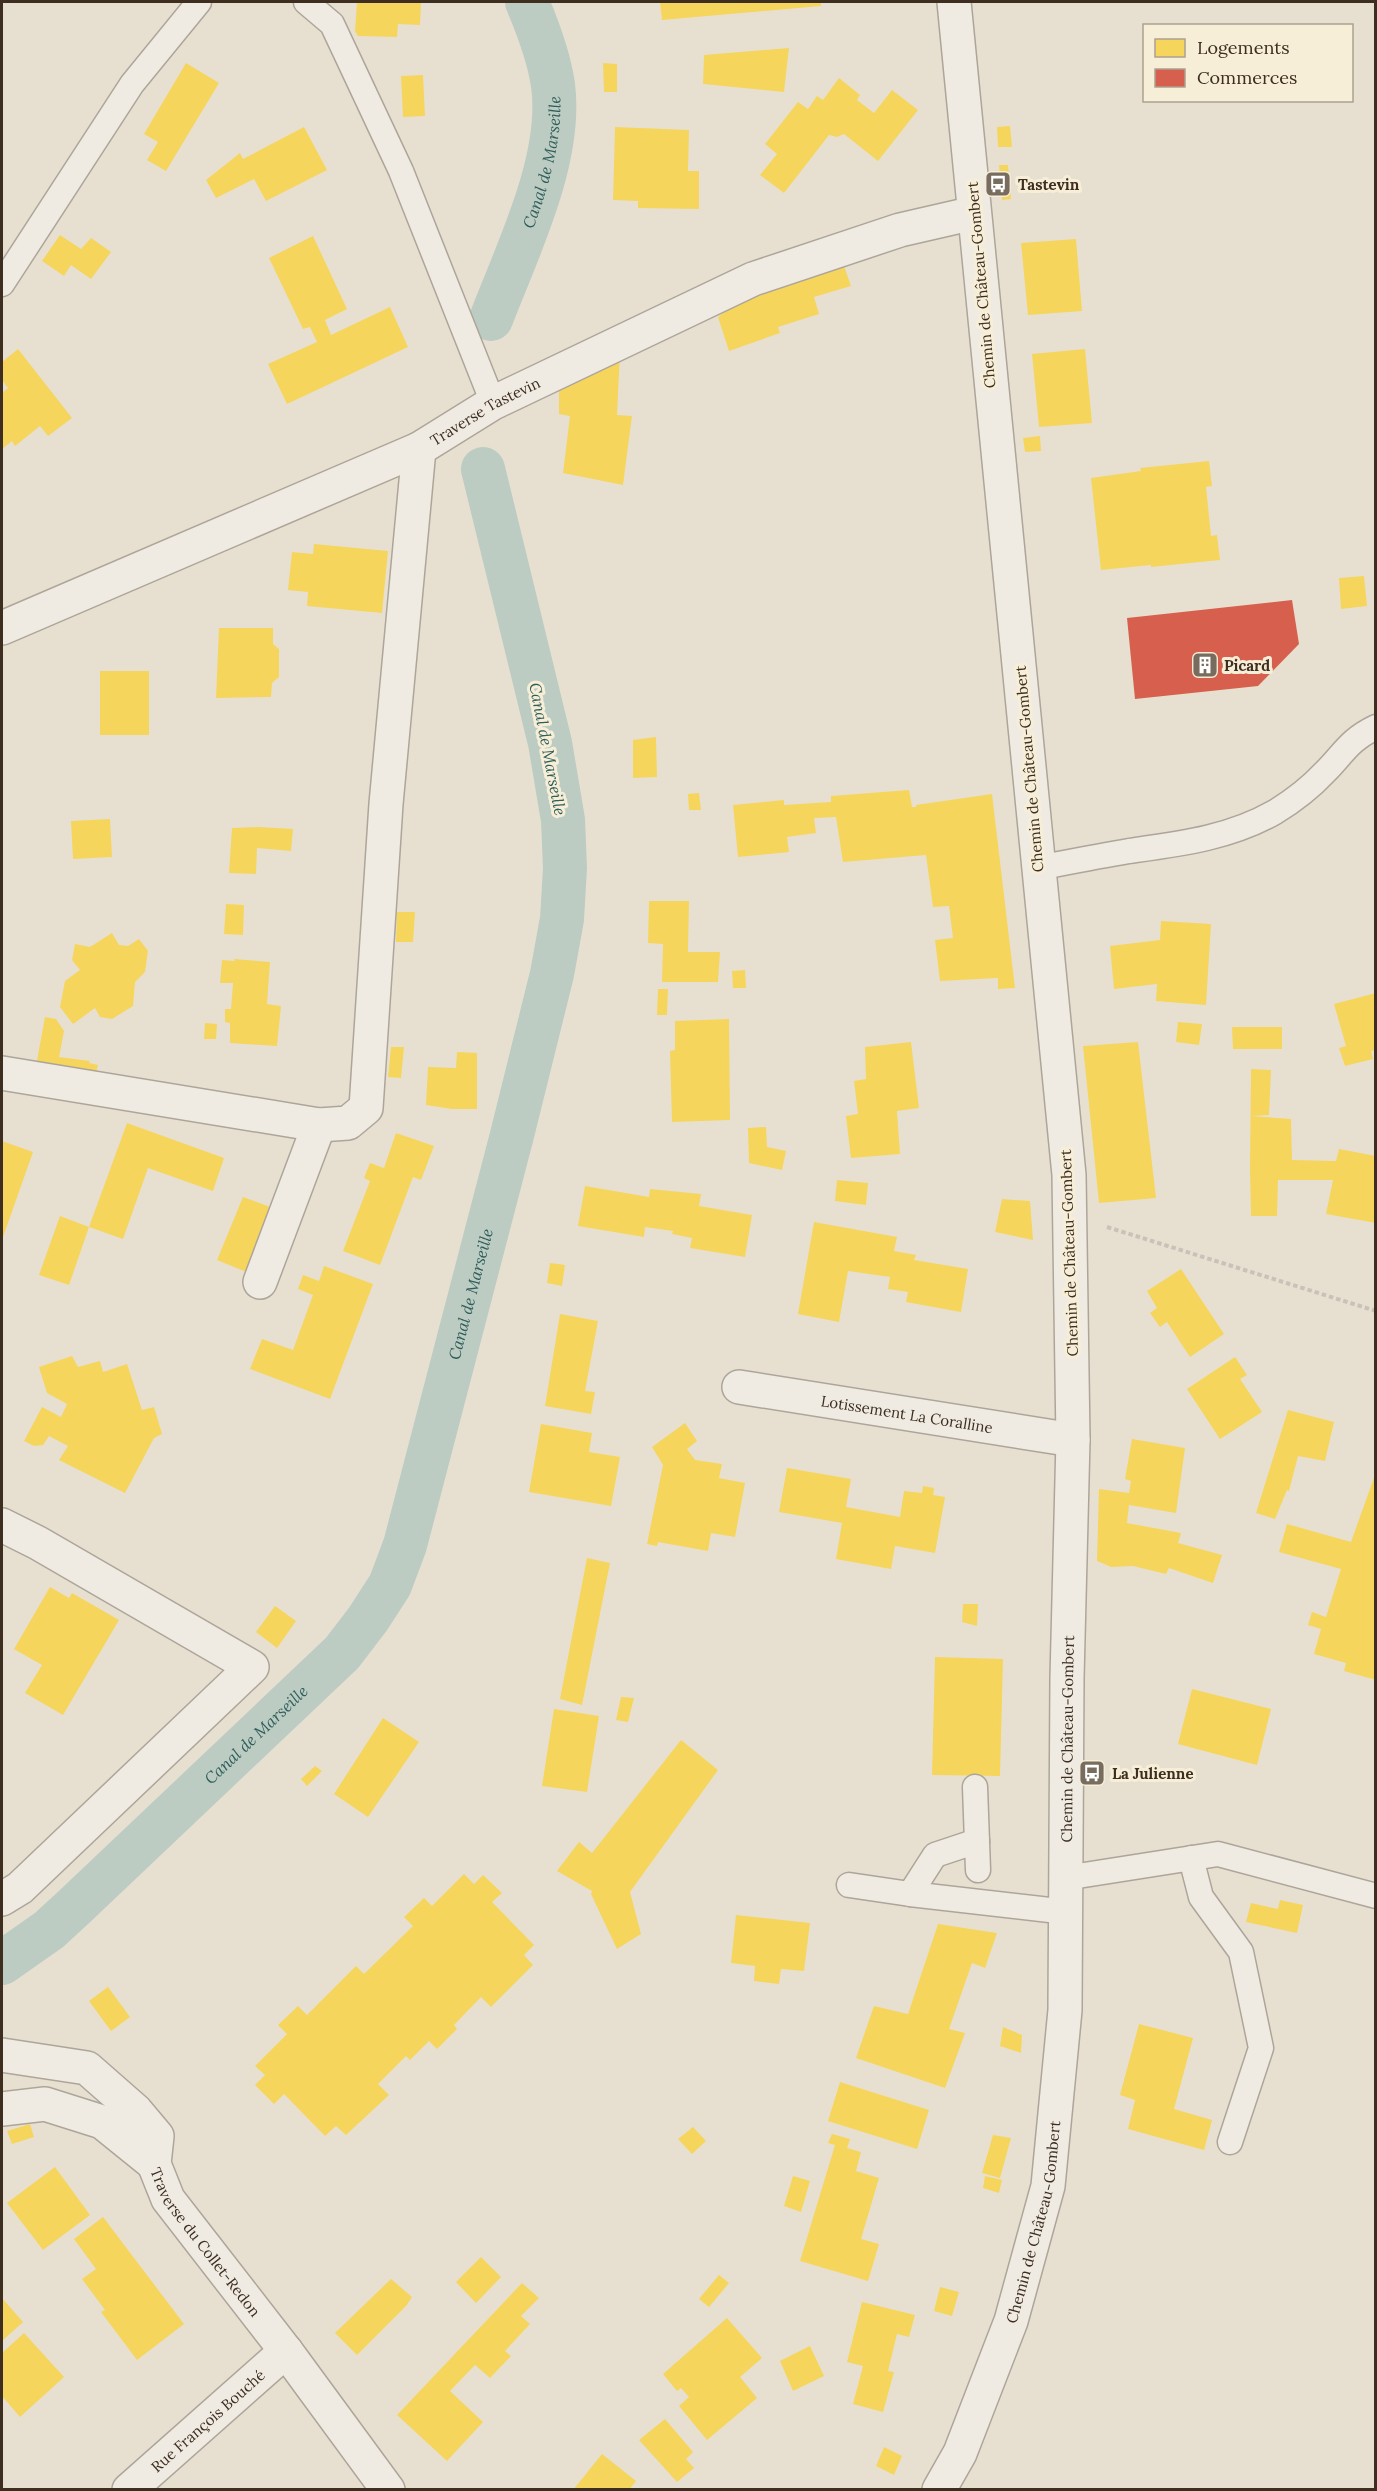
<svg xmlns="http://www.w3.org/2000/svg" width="1377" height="2491" viewBox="0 0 1377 2491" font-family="Lora,serif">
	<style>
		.homes { fill: #f6d55c }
		.shops { fill: #d6604d }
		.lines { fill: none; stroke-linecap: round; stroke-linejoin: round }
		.canal { stroke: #bcccc2; stroke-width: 44 }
		.service-casing { stroke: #ada599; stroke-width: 27 }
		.minor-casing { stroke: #ada599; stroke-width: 36 }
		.tertiary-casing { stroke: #ada599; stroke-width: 36 }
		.path { stroke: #c8c2b9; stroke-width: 4; stroke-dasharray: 4.5 3; stroke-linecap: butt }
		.service { stroke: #efebe3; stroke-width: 24 }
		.minor { stroke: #efebe3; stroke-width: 33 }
		.tertiary { stroke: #efebe3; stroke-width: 33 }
		.labels { text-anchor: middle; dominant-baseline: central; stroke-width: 6; stroke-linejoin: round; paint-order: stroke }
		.poi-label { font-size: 15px; font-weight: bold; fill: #3d2e20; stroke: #f7eed8; text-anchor: start }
		.street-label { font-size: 15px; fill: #3d2e20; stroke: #f7eed8 }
		.water-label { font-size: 16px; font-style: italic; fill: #2f5d5a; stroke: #f7eed8 }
	</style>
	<rect width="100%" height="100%" fill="#e7e0d1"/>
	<g class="homes">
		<path d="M357,2H421L420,25L398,24L397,37L358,36L355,31Z"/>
		<path d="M660,2H821V6L662,20Z"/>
		<path d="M789,48L784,92L703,84L704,55Z"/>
		<path d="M186,63L219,83L166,171L147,160L158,142L144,134Z"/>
		<path d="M603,63L617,64V92H604Z"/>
		<path d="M423,75L425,116L403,117L401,76Z"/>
		<path d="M839,78L860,95L857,100L874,113L892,90L918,110L878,161L844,134L837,137L829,135L784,193L760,175L777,154L765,144L798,102L808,109L817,96L823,100Z"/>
		<path d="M1010,126L1012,147H998L997,127Z"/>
		<path d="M304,127L327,170L266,201L254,179L216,198L206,180L240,153L243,159Z"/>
		<path d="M615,127L689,130L688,171H699V209L638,208V201L613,200Z"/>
		<path d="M999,165H1008L1011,199L1002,200Z"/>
		<path d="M60,235L81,249L91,238L111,252L91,279L71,265L64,276L42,261Z"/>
		<path d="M313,236L347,309L325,320L331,335L390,307L408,347L287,404L268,364L317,342L310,327L303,329L269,258Z"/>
		<path d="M1076,239L1082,311L1028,315L1021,243Z"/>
		<path d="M843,263L851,286L814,297L819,314L778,327L780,333L729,351L718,317L750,293Z"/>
		<path d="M18,349L72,418L48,436L40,426L15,446L12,441L2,449V393L8,388L2,380V362Z"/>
		<path d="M1085,349L1092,423L1039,427L1032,354Z"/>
		<path d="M620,352L617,415L632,416L623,485L563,473L570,416L559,414V384Z"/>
		<path d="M1040,436L1041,451L1025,452L1023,438Z"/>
		<path d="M1209,461L1212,486L1206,487L1211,536L1217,535L1220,560L1151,567V565L1101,570L1091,478L1141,471L1140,468Z"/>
		<path d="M314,544L388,551L382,613L307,606L308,592L288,590L292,552L313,554Z"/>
		<path d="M1364,576L1367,606L1341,609L1339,578Z"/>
		<path d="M219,628H273V644L279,649V677L272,683L271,697L216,698Z"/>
		<rect x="100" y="671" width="49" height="64"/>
		<path d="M656,737L657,777L633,778V740Z"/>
		<path d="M909,790L912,807H916V805L992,794L1015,988L998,989V978L940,981L935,940L953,938L949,906L933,907L926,855L843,862L836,817L814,818L816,833L787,837L789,852L738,857L733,805L784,800V805L831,802V796Z"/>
		<path d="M699,793L701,810H689L688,794Z"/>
		<path d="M110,819L112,857L73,859L71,821Z"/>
		<path d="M259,827L293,829L291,851L257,848L256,874L229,873L232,828Z"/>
		<path d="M649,901H689L688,952H720L718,982H662L663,944L648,943Z"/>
		<path d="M226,904L244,905L243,935L224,934Z"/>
		<path d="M397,912H415L413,942H396Z"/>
		<path d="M1161,921L1211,924L1206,1005L1156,1001L1157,984L1114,989L1110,946L1160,940Z"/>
		<path d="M112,933L119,945L128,946L139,939L148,951L145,972L135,982L133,1006L112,1019L100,1017L95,1008L73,1024L60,1007L65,981L80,970L72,960L75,944L90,947Z"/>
		<path d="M234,959L270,962L267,1004L281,1006L277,1046L230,1043V1023L225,1022V1009H231L233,983H220L222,960L235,961Z"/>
		<path d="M745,970L746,988H733L732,971Z"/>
		<path d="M658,989H668L667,1015H657Z"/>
		<path d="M1376,993V1050L1371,1051L1373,1059L1345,1066L1339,1048L1346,1046L1334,1004Z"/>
		<path d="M45,1017L56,1019L64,1031L59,1057L90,1061L89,1063L98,1065L96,1073L36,1066Z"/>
		<path d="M729,1019L730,1120L672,1122L670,1051L675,1050V1021Z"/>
		<path d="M1178,1022L1202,1024L1199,1045L1176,1042Z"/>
		<path d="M205,1023L217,1024L216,1039H204Z"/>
		<path d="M1232,1027H1282V1049H1233Z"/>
		<path d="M911,1042L919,1108L897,1111L900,1154L851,1158L846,1116L858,1114L854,1081L866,1079L865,1047Z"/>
		<path d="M1138,1042L1156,1198L1099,1203L1083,1046Z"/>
		<path d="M391,1047H404L401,1078L388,1077Z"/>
		<path d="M457,1052L477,1053V1109H452L426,1105L428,1067L456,1068Z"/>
		<path d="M1251,1069L1271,1070L1269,1115L1251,1116L1291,1119L1292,1160L1336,1161L1339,1149L1376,1156V1223L1326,1214L1333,1180H1278L1277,1216H1251L1250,1168Z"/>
		<path d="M127,1123L224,1158L213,1191L148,1168L123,1239L89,1227L69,1285L39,1275L60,1216L89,1227Z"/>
		<path d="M766,1127L767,1147L786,1151L782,1170L749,1163L748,1128Z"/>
		<path d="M396,1133L434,1146L421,1180L413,1177L380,1265L343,1251L370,1181L364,1178L370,1163L384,1168Z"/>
		<path d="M2,1141L33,1152L2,1240Z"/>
		<path d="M837,1180L868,1183L866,1205L835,1201Z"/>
		<path d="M585,1186L649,1197L650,1189L701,1194L699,1206L752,1215L745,1257L690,1248L692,1238L672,1234L673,1231L645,1227L644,1237L578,1226Z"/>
		<path d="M243,1197L273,1208L249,1273L217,1260Z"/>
		<path d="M1002,1199L1030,1201L1033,1240L995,1232Z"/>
		<path d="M814,1222L897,1237L894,1251L916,1255L914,1260L968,1269L961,1312L906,1302L908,1292L888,1289L890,1277L848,1271L839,1322L798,1314Z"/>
		<path d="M550,1263L565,1265L562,1286L547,1283Z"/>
		<path d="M324,1266L373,1284L330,1399L250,1369L262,1339L293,1350L313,1295L298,1289L303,1275L319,1281Z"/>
		<path d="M1181,1269L1224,1334L1190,1357L1167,1322L1160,1327L1150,1313L1157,1308L1147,1291Z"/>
		<path d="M560,1314L598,1321L585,1391L595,1392L591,1414L545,1406Z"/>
		<path d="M72,1356L78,1367L100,1361L103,1372L127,1364L142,1410L154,1407L162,1434L154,1438L125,1493L59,1460L68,1446L49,1436L43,1445L34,1446L24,1441L42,1407L61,1417L67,1404L47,1393L39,1367Z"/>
		<path d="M1235,1357L1247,1375L1240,1379L1262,1412L1220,1439L1187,1389Z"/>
		<path d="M1288,1410L1334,1422L1325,1461L1298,1456L1289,1491L1287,1490L1275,1519L1256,1513Z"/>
		<path d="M685,1423L697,1441L687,1449L695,1460L722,1464L719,1478L745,1483L735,1537L711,1533L708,1551L658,1542L657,1546L647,1544L663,1465L652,1447Z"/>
		<path d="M541,1424L592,1433L589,1452L620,1457L611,1506L529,1492Z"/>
		<path d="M1132,1439L1185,1448L1176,1513L1129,1505L1127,1523L1181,1533L1178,1543L1222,1555L1213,1583L1169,1568L1166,1574L1133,1566L1111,1567L1097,1561L1099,1489L1129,1493L1131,1481L1125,1479Z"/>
		<path d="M787,1468L851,1479L846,1507L900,1517L904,1491L922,1493L923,1486L934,1488L933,1495L945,1497L935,1553L895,1546L891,1569L836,1559L842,1523L779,1512Z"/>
		<path d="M1376,1472V1680L1344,1671L1346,1663L1314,1654L1321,1629L1308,1625L1312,1612L1326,1617L1341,1569L1279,1552L1287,1524L1351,1542Z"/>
		<path d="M587,1558L610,1563L582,1705L560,1699Z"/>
		<path d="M50,1587L69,1598L72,1593L119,1620L63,1715L25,1693L42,1665L14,1649Z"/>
		<path d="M963,1604H978L977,1626L962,1622Z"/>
		<path d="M275,1606L296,1621L277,1648L256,1632Z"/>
		<path d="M935,1657L1003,1659L1000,1776L932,1775Z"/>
		<path d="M1192,1689L1271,1709L1257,1765L1178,1744Z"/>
		<path d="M621,1697L634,1698L628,1722L616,1720Z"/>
		<path d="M554,1709L599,1716L587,1792L542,1786Z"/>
		<path d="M383,1718L419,1742L368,1817L334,1794Z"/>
		<path d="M681,1740L718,1770L630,1892L641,1934L617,1949L591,1894L592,1891L557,1871L579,1842L592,1853Z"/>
		<path d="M315,1766L322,1771L307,1786L301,1779Z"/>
		<path d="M464,1874L474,1884L483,1875L502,1893L492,1902L534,1945L524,1955L533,1965L491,2007L481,1997L454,2025L457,2029L437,2049L429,2041L410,2060L406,2056L378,2084L389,2095L346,2135L336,2126L325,2136L284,2094L274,2104L255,2085L265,2075L255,2066L287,2034L278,2025L298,2006L307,2015L356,1966L364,1974L413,1926L404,1917L424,1898L432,1906Z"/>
		<path d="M1280,1900L1303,1905L1297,1933L1246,1922L1251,1903L1278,1909Z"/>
		<path d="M736,1915L810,1923L804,1971L781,1969L779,1984L754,1981L755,1966L731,1963Z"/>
		<path d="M938,1924L997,1933L985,1968L972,1963L949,2029L965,2033L945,2088L856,2058L874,2006L908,2014Z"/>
		<path d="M108,1987L130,2017L111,2031L89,2001Z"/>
		<path d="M1139,2024L1193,2038L1174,2109L1212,2120L1204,2150L1128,2129L1135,2100L1120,2095Z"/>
		<path d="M1003,2027L1022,2035L1021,2053L1000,2046Z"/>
		<path d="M840,2082L929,2110L917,2149L828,2121Z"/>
		<path d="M30,2124L34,2137L12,2144L7,2131Z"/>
		<path d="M693,2127L706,2141L692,2154L678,2139Z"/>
		<path d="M832,2134L850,2139L847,2148L861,2152L856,2171L879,2178L861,2239L879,2244L868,2281L800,2261L835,2145L828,2143Z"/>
		<path d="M993,2135L1011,2138L1000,2178L982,2173Z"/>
		<path d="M55,2167L90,2215L43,2250L7,2203Z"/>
		<path d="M793,2176L810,2181L801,2212L784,2206Z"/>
		<path d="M985,2176L1002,2180L999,2193L983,2188Z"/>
		<path d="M103,2217L184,2324L137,2360L101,2312L105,2310L82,2279L96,2269L74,2239Z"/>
		<path d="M481,2257L501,2277L476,2303L456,2282Z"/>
		<path d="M719,2275L729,2283L709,2307L699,2299Z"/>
		<path d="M391,2279L412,2297L406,2306L357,2355L335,2333Z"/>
		<path d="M522,2283L539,2298L521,2316L530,2324L505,2351L511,2356L490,2378L475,2365L450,2391L483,2422L447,2461L397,2415Z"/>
		<path d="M940,2287L959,2292L952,2316L934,2311Z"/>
		<path d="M2,2298L23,2322L2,2341Z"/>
		<path d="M862,2302L915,2315L909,2337L897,2334L888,2371L894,2372L883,2412L853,2404L863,2366L847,2362Z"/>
		<path d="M727,2318L762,2358L740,2377L757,2398L707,2440L679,2406L689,2397L681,2388L677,2391L663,2374Z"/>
		<path d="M24,2333L64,2377L20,2417L2,2396V2353Z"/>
		<path d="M810,2346L824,2376L793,2391L780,2361Z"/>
		<path d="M665,2419L693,2452L686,2459L694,2468L677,2482L639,2440Z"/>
		<path d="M884,2447L902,2456L894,2475L876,2466Z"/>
		<path d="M602,2454L636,2481L629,2490H573Z"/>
	</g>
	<path class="shops" d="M1292,600L1299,644L1258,686L1135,699L1127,618Z"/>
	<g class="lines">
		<g class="canal">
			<path id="s1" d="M491,319C517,251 563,159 553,85C549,57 538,28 527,2"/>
			<path id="s2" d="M2,1963L49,1930L74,1907L342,1653L368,1619L390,1585L405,1545L512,1135L552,974L562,919L565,868L563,820L550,743L483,469"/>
		</g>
		<defs>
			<g id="service">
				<path d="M306,2L332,24L401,171L493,403"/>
				<path d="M2,284L132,84L199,2"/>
				<path d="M1038,868C1069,862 1099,856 1129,851C1179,844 1230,838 1275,812C1293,801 1310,788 1325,772C1344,753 1349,740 1376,727"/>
				<path d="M975,1787L978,1870"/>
				<path d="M1191,1858L1201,1897L1241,1952L1261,2048L1230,2142"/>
				<path d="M1065,1878L1218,1854L1376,1896"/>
				<path d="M849,1885L910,1894L1067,1912"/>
				<path d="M910,1894L935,1855L977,1841"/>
			</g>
			<g id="minor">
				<path id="s3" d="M2,628L419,449L493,403L753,279L900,230L974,213"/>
				<path d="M2,1073L319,1125L348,1123L366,1108L386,804L419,449"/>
				<path d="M260,1282L319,1125"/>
				<path id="s4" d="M739,1387L1073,1440"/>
				<path d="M2,1525L38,1543L252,1667L20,1888L2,1899"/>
				<path id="s5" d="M2,2055L87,2068L136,2111L157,2136L154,2164L168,2199L286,2351L388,2490"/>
				<path d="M2,2109L45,2104L102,2122L154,2164"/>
				<path id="s6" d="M129,2490L286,2351"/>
			</g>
			<g id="tertiary">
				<path id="s7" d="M939,2490L960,2453L1011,2321L1048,2186L1065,2010L1067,1678L1073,1440L1069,1175L954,2"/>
			</g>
		</defs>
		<use href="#service" class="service-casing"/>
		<use href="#minor" class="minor-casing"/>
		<use href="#tertiary" class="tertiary-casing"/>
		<path class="path" d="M1107,1227L1376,1311"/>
		<use href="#service" class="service"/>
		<use href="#minor" class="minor"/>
		<use href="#tertiary" class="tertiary"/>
	</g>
	<defs>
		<symbol id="bus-square" viewBox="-11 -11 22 22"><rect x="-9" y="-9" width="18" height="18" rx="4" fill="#786c5e" stroke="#f7eed8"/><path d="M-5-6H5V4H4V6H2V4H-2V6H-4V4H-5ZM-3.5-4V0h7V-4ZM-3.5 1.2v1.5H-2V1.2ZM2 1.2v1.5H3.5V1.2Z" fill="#fff"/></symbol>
		<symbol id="building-square" viewBox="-11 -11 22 22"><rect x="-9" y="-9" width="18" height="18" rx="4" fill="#786c5e" stroke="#f7eed8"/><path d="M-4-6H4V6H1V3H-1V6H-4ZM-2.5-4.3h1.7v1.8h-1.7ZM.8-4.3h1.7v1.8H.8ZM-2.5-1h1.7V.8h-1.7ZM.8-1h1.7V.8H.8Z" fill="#fff"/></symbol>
	</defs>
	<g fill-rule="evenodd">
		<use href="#bus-square" x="983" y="169" width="30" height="30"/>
		<use href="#building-square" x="1190" y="650" width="30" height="30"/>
		<use href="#bus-square" x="1077" y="1758" width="30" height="30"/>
	</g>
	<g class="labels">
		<g class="poi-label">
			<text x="1018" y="184">Tastevin</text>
			<text x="1224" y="665">Picard</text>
			<text x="1112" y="1773">La Julienne</text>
		</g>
		<g class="street-label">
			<text transform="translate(981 285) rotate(-95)">Chemin de Château-Gombert</text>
			<text stroke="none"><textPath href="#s3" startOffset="530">Traverse Tastevin</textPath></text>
			<text transform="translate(1029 769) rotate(-95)">Chemin de Château-Gombert</text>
			<text transform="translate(1069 1253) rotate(-92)">Chemin de Château-Gombert</text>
			<text stroke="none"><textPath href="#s4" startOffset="170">Lotissement La Coralline</textPath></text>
			<text stroke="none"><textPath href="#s7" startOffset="772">Chemin de Château-Gombert</textPath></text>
			<text stroke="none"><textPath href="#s7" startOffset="286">Chemin de Château-Gombert</textPath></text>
			<text stroke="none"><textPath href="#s5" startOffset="306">Traverse du Collet-Redon</textPath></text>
			<text stroke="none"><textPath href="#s6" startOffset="105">Rue François Bouché</textPath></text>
		</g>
		<g class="water-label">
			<text stroke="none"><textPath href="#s1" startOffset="166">Canal de Marseille</textPath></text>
			<text transform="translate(548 749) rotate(79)">Canal de Marseille</text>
			<text stroke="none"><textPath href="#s2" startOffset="846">Canal de Marseille</textPath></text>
			<text stroke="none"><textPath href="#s2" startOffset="342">Canal de Marseille</textPath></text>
		</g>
	</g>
	<rect width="1377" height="2491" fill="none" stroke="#3d2e20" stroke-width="6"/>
	<rect x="1143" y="24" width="210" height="78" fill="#f7eed8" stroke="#ada18e" stroke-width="1.5"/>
	<rect x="1155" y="39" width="30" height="18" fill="#f6d55c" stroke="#ada18e" stroke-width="1.5"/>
	<text x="1197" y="54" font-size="18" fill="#3d2e20">Logements</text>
	<rect x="1155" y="69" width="30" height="18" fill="#d6604d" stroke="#ada18e" stroke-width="1.5"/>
	<text x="1197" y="84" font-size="18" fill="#3d2e20">Commerces</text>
</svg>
